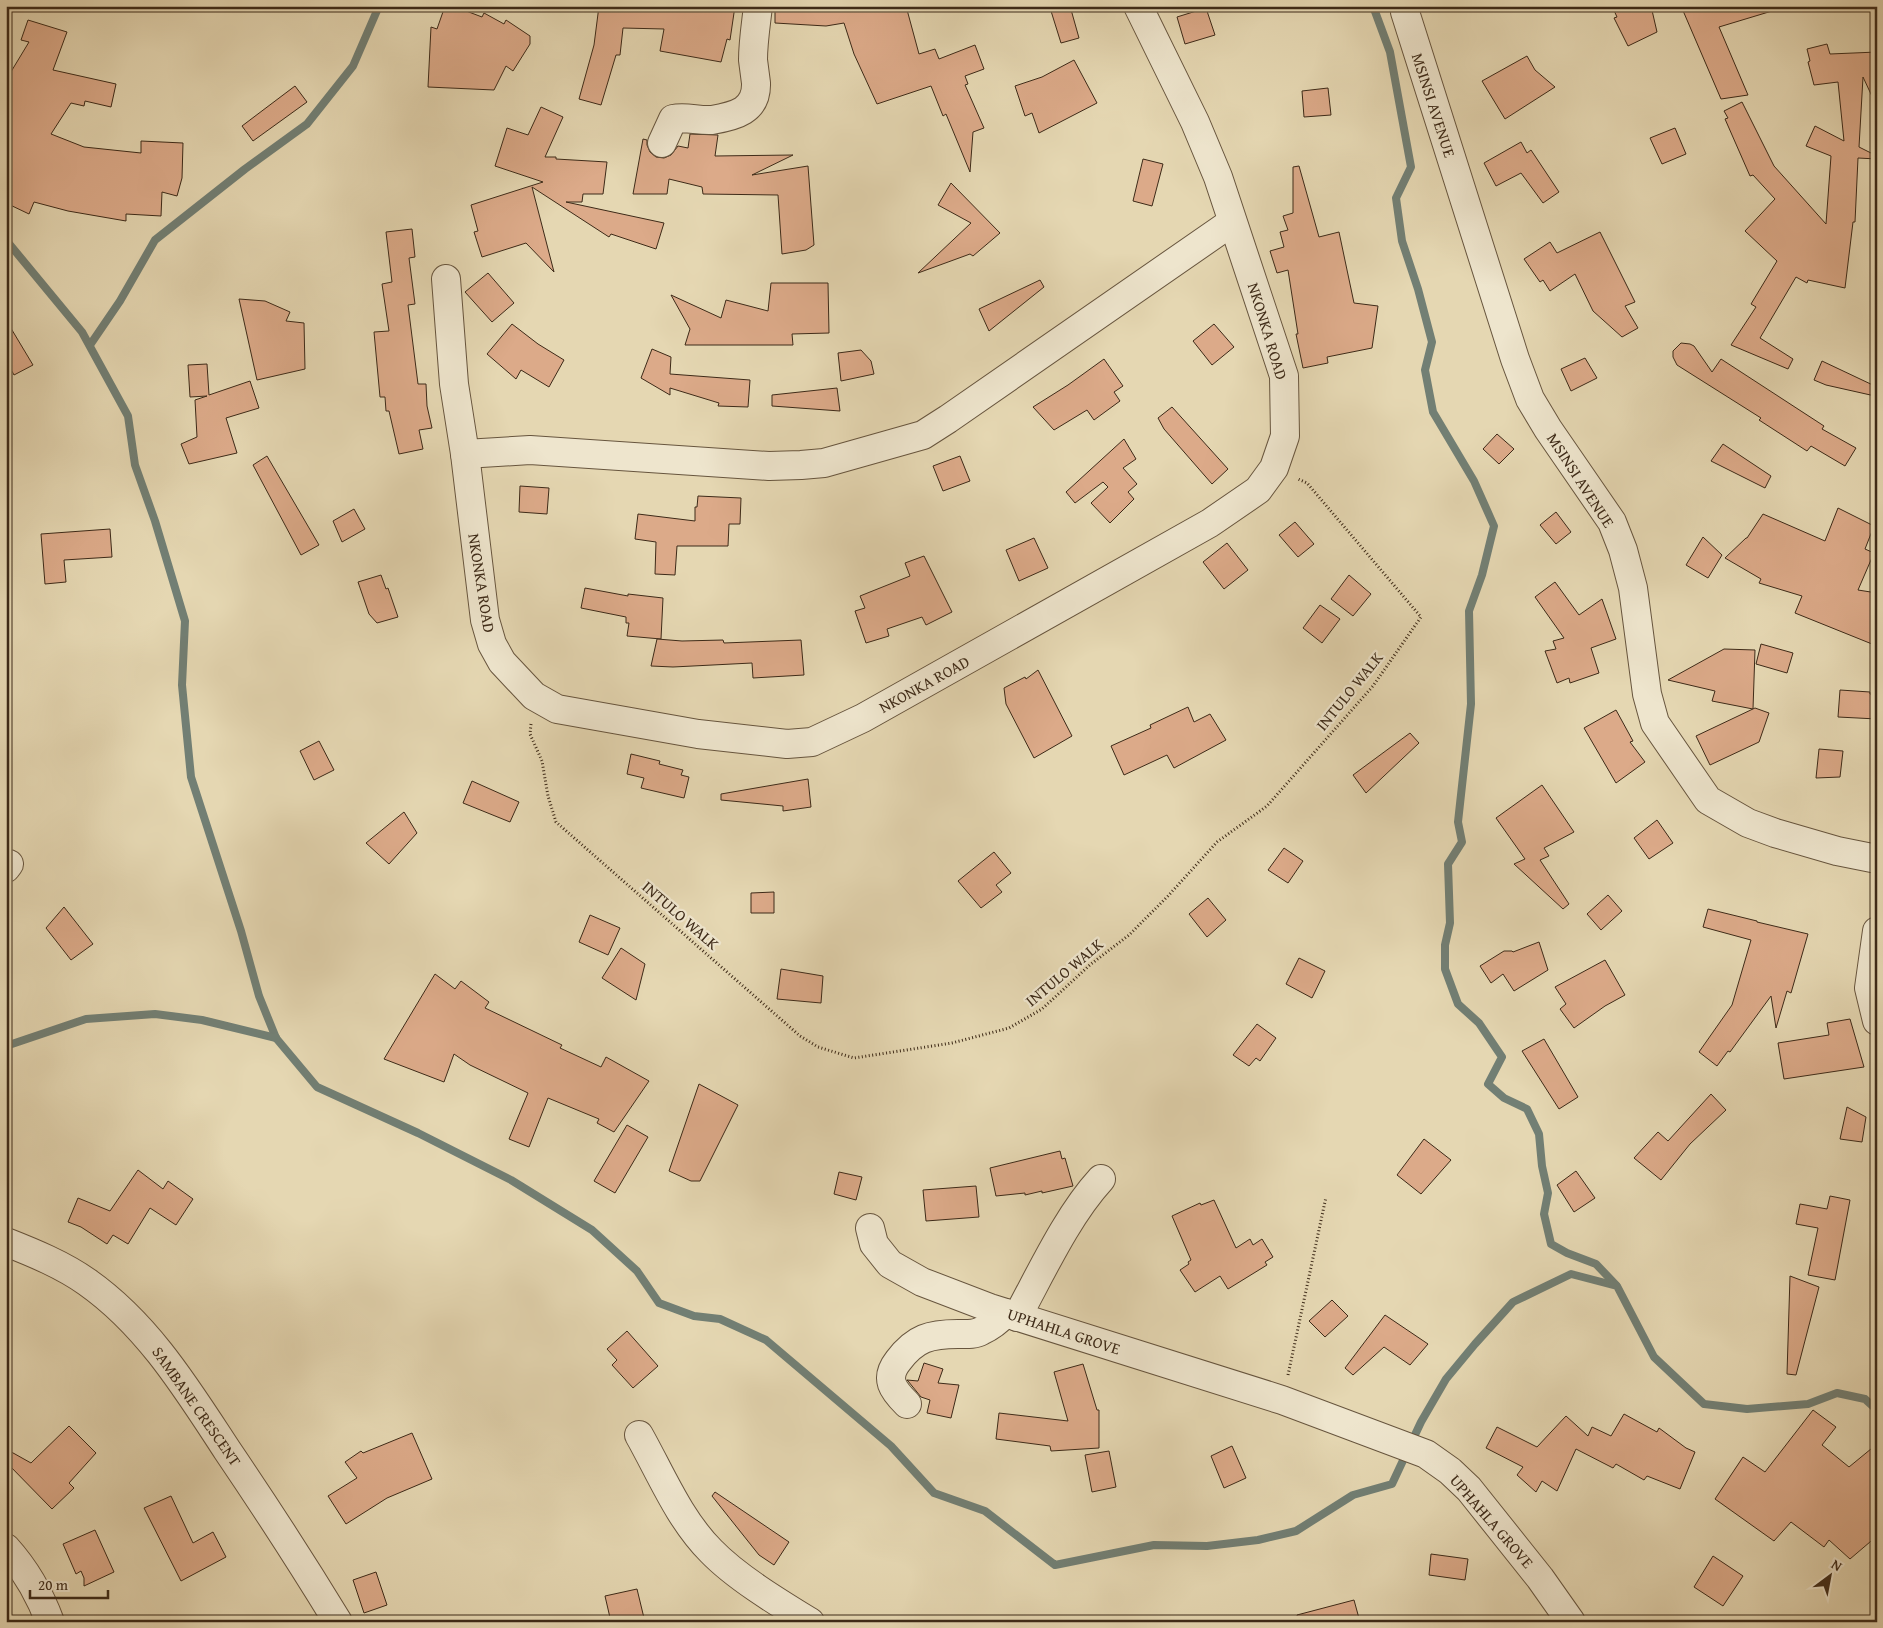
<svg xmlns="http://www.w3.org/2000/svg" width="1883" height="1628" viewBox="0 0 1883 1628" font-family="'Gentium Book Plus',serif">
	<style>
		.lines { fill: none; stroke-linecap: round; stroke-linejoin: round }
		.stream { stroke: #727f74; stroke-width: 8 }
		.building { fill: #dcaa89; stroke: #3d2a18 }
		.minor-casing { stroke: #67553e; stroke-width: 30 }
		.tertiary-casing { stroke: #67553e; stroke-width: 30 }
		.path { stroke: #3d2a18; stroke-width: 3; stroke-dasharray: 1 2.5; stroke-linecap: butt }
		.minor { stroke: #eee5cd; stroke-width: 28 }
		.tertiary { stroke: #eee5cd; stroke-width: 28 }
		.labels { text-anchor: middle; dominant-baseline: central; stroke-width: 4.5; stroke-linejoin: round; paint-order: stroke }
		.street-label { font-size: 16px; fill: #3d2a18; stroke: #eee5cd }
	</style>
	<rect width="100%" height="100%" fill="#e5d7b2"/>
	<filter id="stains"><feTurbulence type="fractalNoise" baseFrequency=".004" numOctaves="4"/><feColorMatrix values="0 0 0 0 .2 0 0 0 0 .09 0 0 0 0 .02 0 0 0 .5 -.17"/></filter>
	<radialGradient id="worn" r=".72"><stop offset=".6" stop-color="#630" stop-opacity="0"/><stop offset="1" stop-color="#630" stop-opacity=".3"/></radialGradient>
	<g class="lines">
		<g class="stream">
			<path d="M1373,6L1390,52L1411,167L1396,198L1402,241L1418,289L1432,342L1425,370L1433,412L1474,481L1494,526L1482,575L1469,611L1471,704L1458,822L1462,842L1448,864L1450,923L1445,945V969L1458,1004L1479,1023L1502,1057L1488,1084L1504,1098L1527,1109L1539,1134L1542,1166L1548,1193L1544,1214L1551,1244L1567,1253L1596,1264L1616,1285"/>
			<path d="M6,240L82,332L128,416L135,465L155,521L185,621L182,685L191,777L241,931L259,996L276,1038L317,1087L418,1133L511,1180L592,1230L637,1271L659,1303L694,1316L720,1319L766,1340L891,1446L934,1493L985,1511L1055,1565L1154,1545L1207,1546L1258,1540L1296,1531L1353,1495L1392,1484L1421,1422L1446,1379L1475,1344L1513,1302L1571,1274L1617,1286L1654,1357L1704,1404L1747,1409L1808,1404L1837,1393L1865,1399L1877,1410"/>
			<path d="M90,345L120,301L155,240L245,169L307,124L353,66L379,6"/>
			<path d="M6,1046L86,1019L155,1014L202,1020L276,1038"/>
		</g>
	</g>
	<g class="building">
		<path d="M445,6H453L482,17L484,13L504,24L506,20L530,36V44L513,71L506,66L494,90L428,87L431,27L437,29Z"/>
		<path d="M599,6H735L730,40L727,39L721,62L660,51L664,29L623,28L620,55H616L601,105L579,99L594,45Z"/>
		<path d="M775,6H906L919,54L935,49L939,59L975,45L984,69L965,76L968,84L965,85L984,128L973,132L970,172L946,114L943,116L931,86L877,104L854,54L844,23L826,26L775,23Z"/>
		<path d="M1066,6H1070L1079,38L1061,43L1051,11Z"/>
		<path d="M1612,6H1651L1657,32L1628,46L1614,18L1617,17Z"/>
		<path d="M1681,6H1771L1772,11L1719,27L1748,95L1721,99Z"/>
		<path d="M1206,8L1215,35L1185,44L1177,17Z"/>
		<path d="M28,20L67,32L53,70L116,84L111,107L85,101L84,106L71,103L51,134L84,147L141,153V141L183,143L182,178L177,196L162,192L161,216L126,214V221L68,211L34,202L29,214L6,203V80L29,42L21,40Z"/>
		<path d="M1827,44L1830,54L1877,52V107L1863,77L1859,147L1877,156V159L1858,158L1855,222H1853L1845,288L1808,280L1807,283L1796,277L1760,338L1793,359L1788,369L1731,345L1756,307L1751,304L1777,261L1745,231L1775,199L1753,175L1750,176L1725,119L1728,118L1724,111L1742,102L1774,166L1826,224L1831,156L1806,146L1815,126L1844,141L1838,82L1814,85L1808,62L1810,61L1807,49Z"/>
		<path d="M1527,56L1535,70L1555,87L1505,119L1482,81Z"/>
		<path d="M1074,60L1097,103L1039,133L1032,113L1025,116L1015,86L1042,77Z"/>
		<path d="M295,86L307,102L253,141L242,126Z"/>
		<path d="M1328,88L1331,115L1304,117L1302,91Z"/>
		<path d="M541,107L563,117L545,157H556V159L607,162L603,194H583L582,202H566L664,223L656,249L611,234L609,237L532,187L554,272L526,243L482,257L474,232L478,231L471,205L543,182L495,166L507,128L528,135Z"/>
		<path d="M1675,128L1686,154L1662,164L1650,138Z"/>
		<path d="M690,134L718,135L715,156L793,155L752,175L808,166L814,245L806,250L782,254L778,195L703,194L702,187L669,179L667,194H633L643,139L647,140V145L650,152L656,157L664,158L671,155L678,146L688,148Z"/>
		<path d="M1521,142L1527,153L1531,150L1559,192L1543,203L1521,173L1496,186L1484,163Z"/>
		<path d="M1143,159L1163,164L1152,206L1133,201Z"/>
		<path d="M1299,166L1319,237L1339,232L1354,303L1378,306L1372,348L1327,357L1328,363L1303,368L1296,334H1298L1288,270L1277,273L1270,251L1284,247L1280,232L1288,230L1283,216L1293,213V167Z"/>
		<path d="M951,183L1000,233L973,256L970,254L918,273L971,223L938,205Z"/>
		<path d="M412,229L415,257L409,258L415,304L408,305L418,384H426L427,406L432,428L419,430L423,449L399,454L389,411H386L385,397H380L374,332L389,331L382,284L392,282L386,232Z"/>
		<path d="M1600,232L1635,302L1625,306L1638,328L1622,337L1593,311L1575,274L1550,291L1543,280L1540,282L1524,259L1550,242L1557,253Z"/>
		<path d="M488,273L514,303L492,322L465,292Z"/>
		<path d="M1040,280L1044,287L989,331L979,309Z"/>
		<path d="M771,283H828L829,333L792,334L793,345H685L690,329L671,295L721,318L726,300L768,311Z"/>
		<path d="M239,299L265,301L290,312L286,321L304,323L305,369L257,380Z"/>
		<path d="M6,320L33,365L14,375L6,360Z"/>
		<path d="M512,324L538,344L564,360L549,387L521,370L516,379L487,354Z"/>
		<path d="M1214,324L1234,347L1212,365L1193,341Z"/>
		<path d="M1681,343L1690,344L1694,346L1712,372L1721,359L1824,426L1822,429L1856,448L1845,466L1811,446L1807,451L1759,420L1761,418L1677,365L1673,357V351Z"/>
		<path d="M652,349L671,357L670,374L750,380L748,407L718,406L719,403L670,388V395L641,378Z"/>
		<path d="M861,350L871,361L874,374L841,381L838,353Z"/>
		<path d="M1585,358L1597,378L1571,391L1561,369Z"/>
		<path d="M1104,359L1123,386L1114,392L1120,401L1094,420L1087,410L1054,430L1033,407L1068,385Z"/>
		<path d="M1822,361L1877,387L1875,396L1826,385L1814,380Z"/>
		<path d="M207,364L209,395L250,381L259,408L226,418L237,453L189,464L181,444L197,437L195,400L207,396L190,397L188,365Z"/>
		<path d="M837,388L840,411L772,406V395Z"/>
		<path d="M1172,407L1228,469L1212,484L1164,429L1158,418Z"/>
		<path d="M1497,434L1514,449L1499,464L1483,449Z"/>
		<path d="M1124,439L1136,459L1123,468L1137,484L1128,492L1134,499L1110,523L1091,503L1108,487L1103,482L1075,503L1066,492Z"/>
		<path d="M1723,444L1771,476L1765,488L1711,461Z"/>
		<path d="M267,456L319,545L301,555L253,465Z"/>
		<path d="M960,456L970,481L943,491L933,466Z"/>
		<path d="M520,486L549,488L547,514L519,512Z"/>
		<path d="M698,496L741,498L740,524H729L728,546H677L675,575L655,574L656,542L635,539L638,514L695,521V507H697Z"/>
		<path d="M1838,508L1874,526L1865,549L1874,553L1858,590L1877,593V646L1795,613L1802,596L1759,583L1761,579L1725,558L1746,538H1747L1763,514L1825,541Z"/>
		<path d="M354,509L365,529L342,542L333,521Z"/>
		<path d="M1556,512L1571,532L1556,544L1540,525Z"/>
		<path d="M1295,522L1314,544L1298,557L1279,535Z"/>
		<path d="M110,529L112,557L64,560L66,582L45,584L41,534Z"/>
		<path d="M1703,537L1722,555L1708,578L1686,565Z"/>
		<path d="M1034,538L1048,568L1019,581L1006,550Z"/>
		<path d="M1227,543L1248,570L1224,589L1203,562Z"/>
		<path d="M924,556L952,612L926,625L922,617L887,629L889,636L866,643L855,611L865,608L860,596L910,576L905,563Z"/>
		<path d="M381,575L386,589L388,588L398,617L377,623L369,614L358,582Z"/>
		<path d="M1349,575L1371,594L1353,616L1331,599Z"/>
		<path d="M1555,582L1579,615L1602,599L1616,639L1591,648L1599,673L1570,683L1569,678L1557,683L1545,651L1556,649L1553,641L1564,638L1535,597Z"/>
		<path d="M585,588L628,596V594L663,598L661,639L627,636L629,623H626V617L581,608Z"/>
		<path d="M1320,605L1340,619L1322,643L1303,628Z"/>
		<path d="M657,639L682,641L723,640L724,643L801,640L804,675L753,678L752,663L673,667L651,666Z"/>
		<path d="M1761,644L1793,653L1787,673L1756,664Z"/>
		<path d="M1724,649L1755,650L1753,709L1712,701L1715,691L1668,680Z"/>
		<path d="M1038,670L1072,736L1034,758L1006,704L1004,688L1025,677L1026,679Z"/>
		<path d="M1840,690L1870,692V694L1877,695V719L1838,717Z"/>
		<path d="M1188,707L1194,722L1210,714L1226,740L1174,768L1167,755L1124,775L1111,746L1151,728L1150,725Z"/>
		<path d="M1755,708L1769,713L1759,742L1710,765L1696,736Z"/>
		<path d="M1616,710L1633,741L1630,742L1645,762L1616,783L1584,728Z"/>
		<path d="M1410,733L1419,743L1366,793L1353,775Z"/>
		<path d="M319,741L334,770L314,780L300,751Z"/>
		<path d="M1819,749L1843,751L1840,777L1816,778Z"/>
		<path d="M631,754L660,761L659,764L683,770L681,775L689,777L684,798L641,788L644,778L627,774Z"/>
		<path d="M808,779L811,807L783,811V806L721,800V794Z"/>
		<path d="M472,781L519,802L510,822L463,803Z"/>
		<path d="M1542,785L1574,832L1544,848L1549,856L1540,860L1569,904L1563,909L1514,864L1525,859L1496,818Z"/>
		<path d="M404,812L417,833L389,864L366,843Z"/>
		<path d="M1657,820L1673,843L1649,859L1634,838Z"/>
		<path d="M1284,848L1303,861L1288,883L1268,870Z"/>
		<path d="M994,852L1011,873L996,885L1002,892L981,908L958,881Z"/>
		<path d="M774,892V913H751V893Z"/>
		<path d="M1608,895L1622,911L1601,930L1587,914Z"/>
		<path d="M1208,898L1226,920L1207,937L1189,914Z"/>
		<path d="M64,907L93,944L71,960L46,928Z"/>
		<path d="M1708,909L1757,921V922L1808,934L1791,993L1787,991L1776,1028L1771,996L1730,1052L1728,1051L1717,1066L1699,1052L1732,1005L1751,940L1703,927Z"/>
		<path d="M590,915L620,928L608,955L579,942Z"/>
		<path d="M1539,942L1548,970L1514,991L1503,974L1491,983L1480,966L1504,951H1512L1513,952Z"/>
		<path d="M621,948L645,964L636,1000L602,978Z"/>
		<path d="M1299,958L1325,971L1312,998L1286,984Z"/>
		<path d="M1605,960L1625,995L1605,1006L1574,1028L1560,1009L1566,1004L1555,987Z"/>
		<path d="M781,969L823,976L821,1003L777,999Z"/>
		<path d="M435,974L455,989L461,981L489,1002L485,1008L562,1045L560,1048L601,1067L606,1057L649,1081L614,1132L597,1123L599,1119L548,1098L529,1147L509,1139L528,1093L470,1065L454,1054L444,1082L384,1059Z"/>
		<path d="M1850,1019L1864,1067L1784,1079L1778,1043L1829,1035L1827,1023Z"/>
		<path d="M1257,1024L1276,1038L1260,1061L1256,1058L1249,1066L1233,1055Z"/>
		<path d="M1544,1039L1578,1097L1559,1109L1522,1051Z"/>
		<path d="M699,1084L738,1105L700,1181H691L669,1171Z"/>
		<path d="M1711,1094L1726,1110L1690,1144L1661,1180L1634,1158L1658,1132L1668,1141Z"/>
		<path d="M1847,1107L1866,1117L1862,1142L1840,1139Z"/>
		<path d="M627,1125L648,1137L615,1193L594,1181Z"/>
		<path d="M1424,1139L1451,1160L1421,1194L1397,1175Z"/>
		<path d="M1060,1151L1062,1159L1065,1158L1073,1186L1042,1193V1191L1025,1195V1193L996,1196L990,1168Z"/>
		<path d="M138,1170L163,1189L168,1181L193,1199L176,1225L150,1208L128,1244L113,1235L107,1244L81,1227L68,1222L78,1198L110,1211Z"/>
		<path d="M1576,1171L1595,1198L1574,1212L1557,1185Z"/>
		<path d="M839,1172L862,1177L856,1200L834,1194Z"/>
		<path d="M976,1186L979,1217L926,1221L923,1190Z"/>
		<path d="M1830,1196L1850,1200L1835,1280L1808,1275L1818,1228L1796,1224L1800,1204L1827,1209Z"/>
		<path d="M1214,1200L1236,1248L1250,1239L1253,1245L1262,1239L1273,1257L1265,1262L1267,1265L1228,1289L1220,1276L1195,1292L1180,1270L1189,1264L1188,1262L1191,1260L1172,1216L1200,1203L1201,1205Z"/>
		<path d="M1790,1276L1819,1287L1796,1375L1787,1374Z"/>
		<path d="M1332,1300L1348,1316L1325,1337L1309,1321Z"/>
		<path d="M1385,1315L1428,1344L1410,1365L1384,1347L1353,1375L1345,1368Z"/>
		<path d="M627,1331L658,1366L633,1388L612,1365L617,1360L607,1349Z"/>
		<path d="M924,1363L943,1369L938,1383L959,1385L951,1418L927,1413L930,1400L921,1397L908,1381L907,1380L918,1381Z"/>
		<path d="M1083,1364L1097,1410H1099V1448L1051,1451L1050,1446L996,1439L999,1413L1068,1421L1054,1372Z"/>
		<path d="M1813,1410L1836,1427L1822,1445L1849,1467L1877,1444V1536L1850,1559L1829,1540L1824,1547L1791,1522L1774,1541L1715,1499L1743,1457L1765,1472Z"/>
		<path d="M1624,1414L1657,1432L1659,1428L1686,1448L1695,1452L1680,1489L1647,1476L1644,1480L1616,1464L1613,1468L1576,1449L1557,1491L1542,1481L1536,1492L1517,1475L1523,1467L1486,1448L1497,1427L1537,1447L1566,1416L1588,1436L1592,1427L1611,1436Z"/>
		<path d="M69,1426L96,1453L69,1483L74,1488L52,1509L6,1462V1449L31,1463Z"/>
		<path d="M412,1433L432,1479L387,1498L346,1524L328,1496L357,1478L345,1462L361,1451L363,1453Z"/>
		<path d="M1232,1446L1246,1478L1224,1488L1211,1456Z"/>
		<path d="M1109,1451L1116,1487L1092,1492L1085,1455Z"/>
		<path d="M715,1492L789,1542L774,1565L759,1555L712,1496Z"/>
		<path d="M171,1496L193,1543L213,1532L226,1557L181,1581L144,1508Z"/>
		<path d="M95,1530L114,1572L84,1586V1578L81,1571L76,1574L63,1544Z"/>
		<path d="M1431,1554L1468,1559L1465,1580L1429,1575Z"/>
		<path d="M1713,1556L1743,1576L1723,1606L1694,1587Z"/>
		<path d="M376,1572L387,1605L364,1613L353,1580Z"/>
		<path d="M637,1589L644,1618L625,1622H611L605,1596Z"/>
		<path d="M1354,1600L1360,1622H1298L1297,1615Z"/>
	</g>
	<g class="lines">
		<defs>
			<g id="minor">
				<path d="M1405,12L1515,359L1530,399L1548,429L1612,522L1623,550L1633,588L1647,694L1655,723L1708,800L1748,823L1775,833L1837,851L1877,859"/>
				<path d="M662,143L673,119C686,116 698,121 712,120C735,116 757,111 756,83C755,75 754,68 753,60C753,42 756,24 758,6"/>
				<path d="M446,279L454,384L465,454L485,620L492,644L502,662L534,696L557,709L698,734L787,744L812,742L863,718L1210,523L1258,490L1274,468L1285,436L1284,376L1218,177L1195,122L1138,6"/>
				<path d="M465,454L530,450L769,466L801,465L824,463L923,435L948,419L1232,222"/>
				<path d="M6,868L9,864"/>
				<path d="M1877,931L1869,988L1877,1021"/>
				<path d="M870,1228L874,1244L890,1264L922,1282L990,1308L1282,1400L1426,1454L1450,1471L1469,1489L1540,1578L1571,1622"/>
				<path d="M6,1242C34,1253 63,1265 87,1282C148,1325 187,1389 227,1450C265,1506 302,1563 338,1622"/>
				<path d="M1017,1317C1041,1273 1067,1216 1101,1179"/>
				<path d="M907,1404C893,1390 884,1379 898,1361C915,1338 930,1334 958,1334C965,1334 974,1335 981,1331C990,1327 999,1320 1005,1313"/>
				<path d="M639,1435C661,1474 679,1519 711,1551C736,1577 779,1603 810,1622"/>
			</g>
			<path id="tertiary" d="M6,1548C25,1569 40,1595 50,1622"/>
		</defs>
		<use href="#minor" class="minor-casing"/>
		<use href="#tertiary" class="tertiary-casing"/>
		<g class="path">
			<path d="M531,724L530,734L542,761L548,796L556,822L800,1036L818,1047L854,1058L952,1043L1009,1028L1042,1009L1091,964L1129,935L1168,896L1217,842L1267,806L1373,686L1421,617L1307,483L1298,479"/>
			<path d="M1288,1375L1326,1197"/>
		</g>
		<use href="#minor" class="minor"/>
		<use href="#tertiary" class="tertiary"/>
	</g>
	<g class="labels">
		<g class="street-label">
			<text transform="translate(1434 105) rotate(72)">MSINSI AVENUE</text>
			<text transform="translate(1268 331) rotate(73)">NKONKA ROAD</text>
			<text transform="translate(1581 480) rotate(57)">MSINSI AVENUE</text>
			<text transform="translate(482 583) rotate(81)">NKONKA ROAD</text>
			<text transform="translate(924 684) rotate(-29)">NKONKA ROAD</text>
			<text transform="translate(1349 691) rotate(-51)">INTULO WALK</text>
			<text transform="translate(681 915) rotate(41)">INTULO WALK</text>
			<text transform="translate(1064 972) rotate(-40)">INTULO WALK</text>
			<text transform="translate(1064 1331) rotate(18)">UPHAHLA GROVE</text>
			<text transform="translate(197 1406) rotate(55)">SAMBANE CRESCENT</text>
			<text transform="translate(1492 1521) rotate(49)">UPHAHLA GROVE</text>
		</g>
	</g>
	<rect width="1883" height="1628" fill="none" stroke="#e5d7b2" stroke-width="25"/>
	<rect x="8" y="8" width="1868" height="1613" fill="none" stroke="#3d2a18" stroke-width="2.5"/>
	<rect x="12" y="12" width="1858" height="1603" fill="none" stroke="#3d2a18"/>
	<g transform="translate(1830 1576) rotate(32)" stroke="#eee5cd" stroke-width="4" paint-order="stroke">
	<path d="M0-4L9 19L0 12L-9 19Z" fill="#3d2a18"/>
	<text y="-8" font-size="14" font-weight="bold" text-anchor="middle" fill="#3d2a18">N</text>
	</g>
	<path d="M30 1590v8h78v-8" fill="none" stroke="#3d2a18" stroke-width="2.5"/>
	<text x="38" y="1590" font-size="15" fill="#3d2a18" stroke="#eee5cd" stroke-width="4" paint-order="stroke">20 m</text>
	<rect width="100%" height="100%" filter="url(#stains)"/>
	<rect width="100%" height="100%" fill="url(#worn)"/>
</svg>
